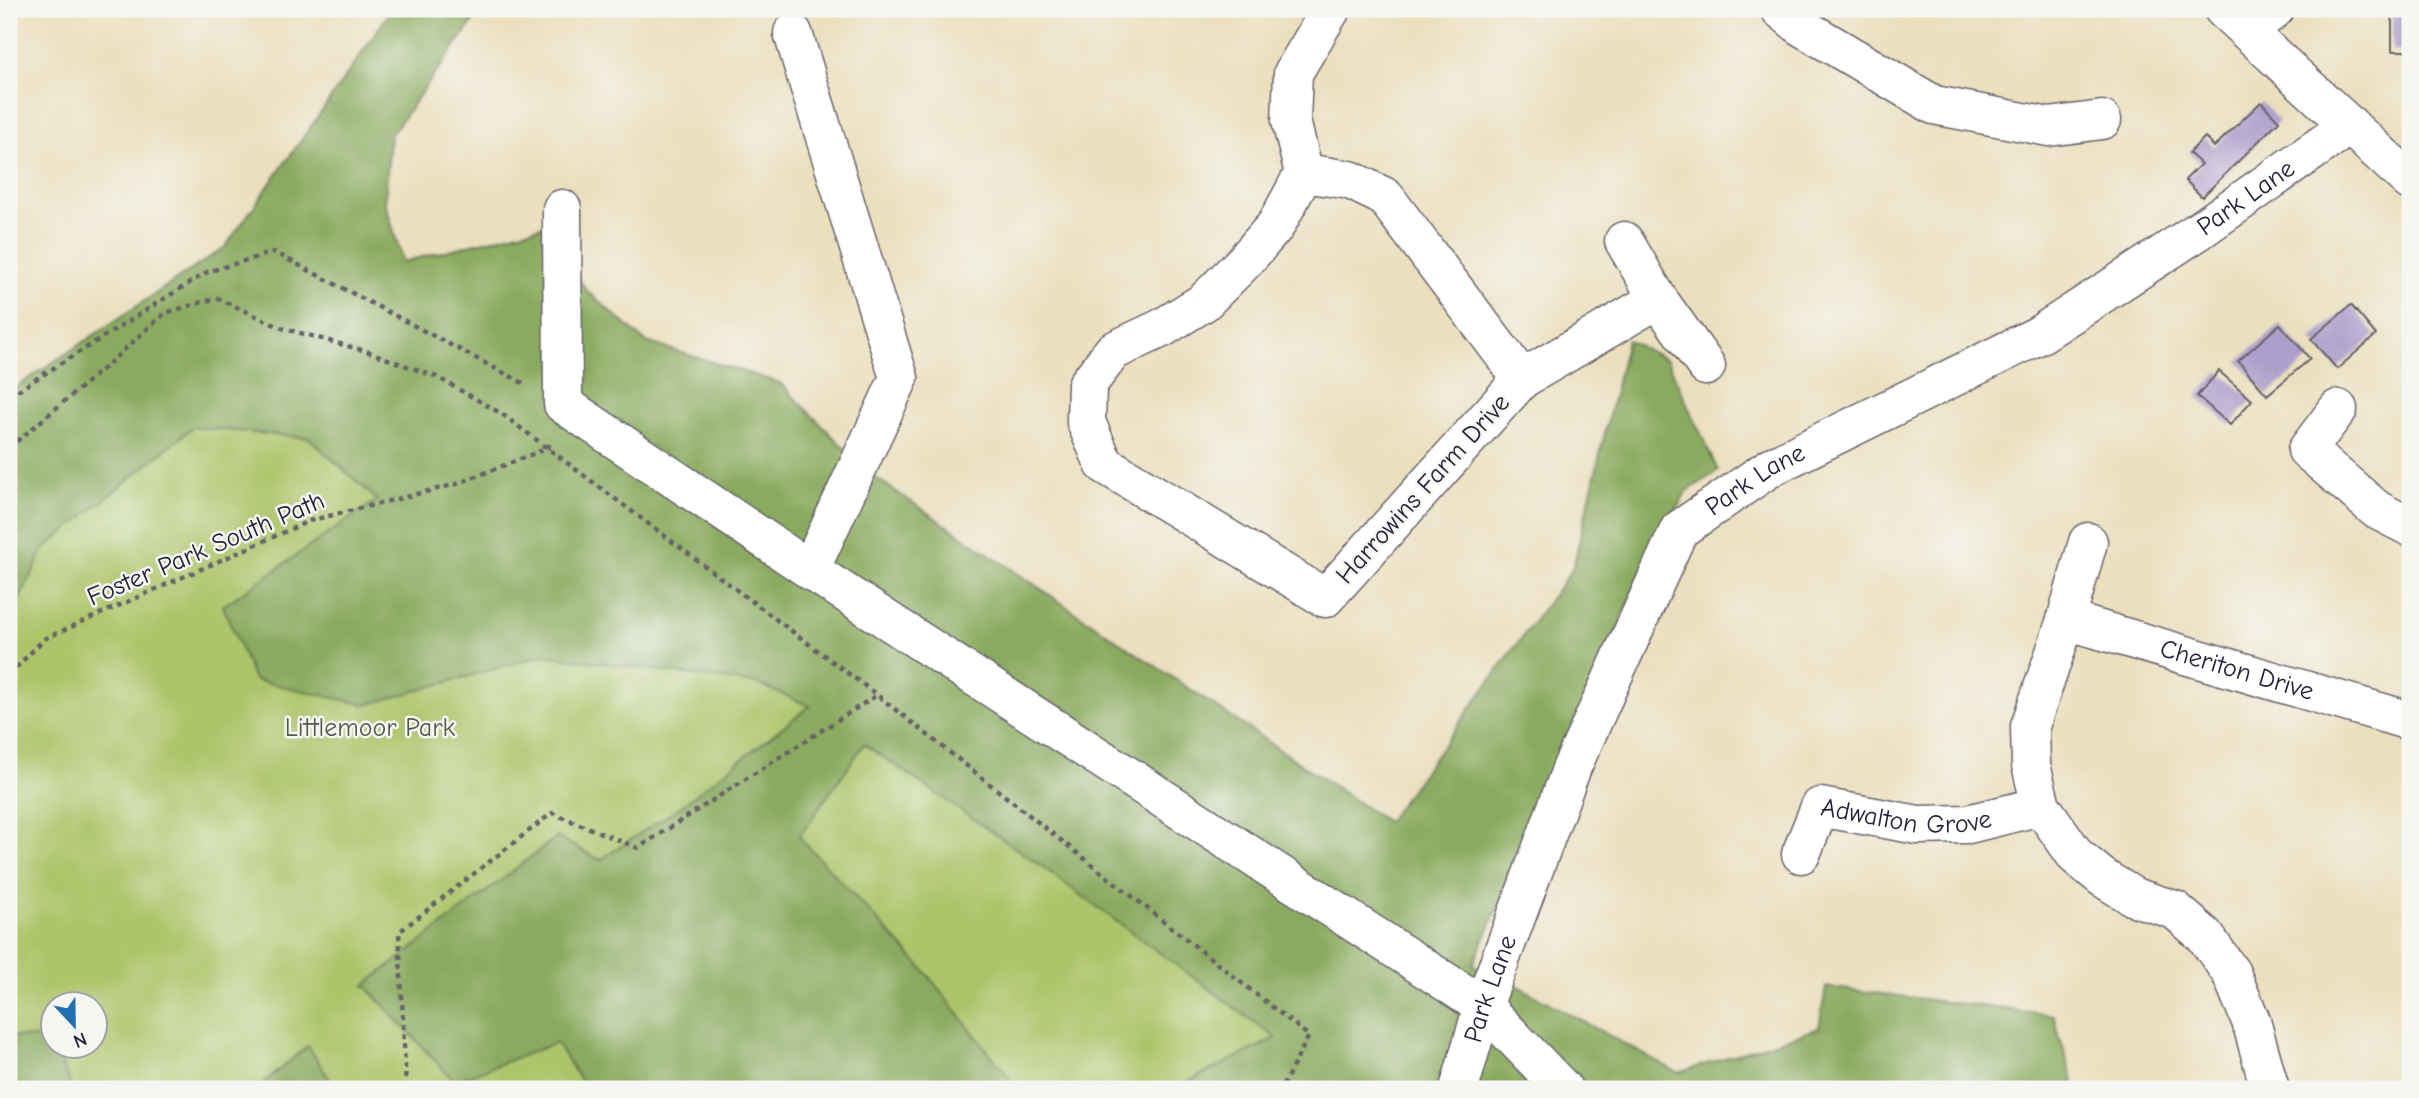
<svg xmlns="http://www.w3.org/2000/svg" width="2419" height="1098" viewBox="0 0 2419 1098" font-family="'Comic Neue',sans-serif">
	<style>
		.green { fill: #adc56a; stroke: #687452; stroke-width: 2; fill-rule: evenodd }
		.forest { fill: #8aaa5e; stroke: #56664c; stroke-width: 2 }
		.building { fill: #ad9fcb }
		.lines { fill: none; stroke-linecap: round; stroke-linejoin: round }
		.minor-casing { stroke: #686469; stroke-width: 41 }
		.major-casing { stroke: #686469; stroke-width: 41 }
		.path { stroke: #686469; stroke-width: 4.5; stroke-dasharray: 5 5; stroke-linecap: butt }
		.minor { stroke: #fff; stroke-width: 38 }
		.major { stroke: #fff; stroke-width: 38 }
		.labels { text-anchor: middle; dominant-baseline: central; stroke-width: 5; stroke-linejoin: round; paint-order: stroke }
		.street-label { font-size: 26px; fill: #22223b; stroke: #f6f6f2 }
		.park-label { font-size: 26px; fill: #535b4b; stroke: #f6f6f2 }
	</style>
	<rect width="100%" height="100%" fill="#f6f6f2"/>
	<filter id="ink" filterUnits="userSpaceOnUse"><feTurbulence type="fractalNoise" baseFrequency=".0143" numOctaves="2"/><feDisplacementMap in="SourceGraphic" scale="14" xChannelSelector="R" yChannelSelector="G"/><feConvolveMatrix kernelMatrix="1 2 1 2 8 2 1 2 1" color-interpolation-filters="sRGB"/></filter>
	<filter id="wash" filterUnits="userSpaceOnUse"><feTurbulence type="fractalNoise" baseFrequency=".00686" numOctaves="4" result="noise"/><feDisplacementMap in="SourceGraphic" scale="28" xChannelSelector="R" yChannelSelector="G"/><feGaussianBlur stdDeviation="1.57" result="paint"/><feColorMatrix in="noise" values="0 0 0 0 0 0 0 0 0 0 0 0 0 0 0 0 0 1.4 0 .05"/><feComposite in="paint" operator="in"/></filter>
	<g filter="url(#wash)">
		<rect width="100%" height="100%" fill="#ebdfbe"/>
		<path class="green" d="M206,280L1424,1089H9V410ZM52,1004H94V1046H52Z"/>
		<g class="forest">
			<path d="M392,9H482L390,136L385,202L403,262L543,226L588,292L646,342L780,383L870,474L1387,822L1573,568L1627,340L1667,360L1718,471L1686,492L1635,588L1473,965L1501,977L1678,1073L1819,1028L1826,987L2053,1015L2076,1089H1173L1276,1038L1037,863L864,744L799,837L923,969L1018,1089H1025H586L556,1043L454,1081L365,985L557,837L600,860L677,809L810,706L758,684L544,655L366,705L254,680L223,606L377,500L309,438L193,427L44,549L9,621V392L225,247L322,111Z"/>
			<path d="M9,1036L52,1039L72,1089H9Z"/>
			<path d="M308,1046L336,1089H256Z"/>
		</g>
		<g id="blocks">
			<g class="building">
				<rect x="2392" y="9" width="18" height="42"/>
				<path d="M2261,102L2279,121L2202,197L2185,180L2201,164L2189,153L2205,137L2214,147Z"/>
				<path d="M2351,305L2376,335L2337,369L2311,339Z"/>
				<path d="M2280,324L2310,359L2267,395L2238,361Z"/>
				<path d="M2219,371L2252,400L2230,425L2197,396Z"/>
			</g>
		</g>
	</g>
	<g filter="url(#ink)">
		<use href="#blocks" fill-opacity="0" stroke="#686469" stroke-width="2"/>
		<g class="lines">
			<defs>
				<g id="minor">
					<path d="M1780,9L1802,27L1934,105L2049,127L2102,120"/>
					<path d="M2247,31L2275,9"/>
					<path d="M793,33L899,378L810,570"/>
					<path d="M1304,173L1350,180L1385,197L1522,379L1325,598L1104,464L1086,422L1087,385L1113,351L1162,328L1204,302L1244,262L1276,225L1304,173L1291,121L1293,73L1331,9"/>
					<path d="M562,209L563,404L810,570L1483,1006L1563,1089"/>
					<path d="M1624,241L1658,299"/>
					<path d="M1522,379L1658,299L1706,366"/>
					<path d="M2338,409L2307,450L2377,510L2410,527"/>
					<path d="M2088,542L2066,620L2030,726L2031,765L2041,806L2076,856L2103,878L2134,897L2175,910L2205,936L2231,973L2251,1021L2270,1089"/>
					<path id="s1" d="M2066,620L2410,721"/>
					<path id="s2" d="M1801,854L1820,807L1918,825L1968,824L2041,806"/>
					<path id="s3" d="M1459,1089L1483,1006L1572,767L1679,530L1771,467L2039,335L2200,230L2350,125"/>
				</g>
				<path id="major" d="M2223,9L2410,181"/>
			</defs>
			<use href="#minor" class="minor-casing"/>
			<use href="#major" class="major-casing"/>
			<g class="path">
				<path d="M9,396L207,272L274,252L525,384"/>
				<path d="M9,448L105,367L165,313L217,298L282,328L369,352L437,377L502,414L877,695L1309,1036L1281,1089"/>
				<path d="M9,675L44,639L309,521L457,484L548,448L551,439"/>
				<path d="M406,1089L399,932L552,813L638,848L877,695"/>
			</g>
			<use href="#minor" class="minor"/>
			<use href="#major" class="major"/>
		</g>
	</g>
	<g class="labels">
		<g class="street-label">
			<text stroke="none"><textPath href="#s3" startOffset="1260">Park Lane</textPath></text>
			<text stroke="none"><textPath href="#s3" startOffset="693">Park Lane</textPath></text>
			<text transform="translate(1423 489) rotate(-48)">Harrowins Farm Drive</text>
			<text transform="translate(206 549) rotate(-23)">Foster Park South Path</text>
			<text stroke="none"><textPath href="#s1" startOffset="178">Cheriton Drive</textPath></text>
			<text stroke="none"><textPath href="#s2" startOffset="138">Adwalton Grove</textPath></text>
			<text stroke="none"><textPath href="#s3" startOffset="105">Park Lane</textPath></text>
		</g>
		<g class="park-label">
			<text x="370" y="728">Littlemoor Park</text>
		</g>
	</g>
	<rect width="2419" height="1098" fill="none" stroke="#f6f6f2" stroke-width="35"/>
	<g transform="translate(74 1025) rotate(158)"><circle r="33" fill="#f6f6f2" stroke="#a1a1a9" stroke-width="2"/>
	<path d="M0-5L12 26L0 18L-12 26Z" fill="#1f6fb2"/>
	<text y="-10" font-size="19" font-weight="bold" text-anchor="middle" fill="#22223b">N</text>
	</g>
</svg>
